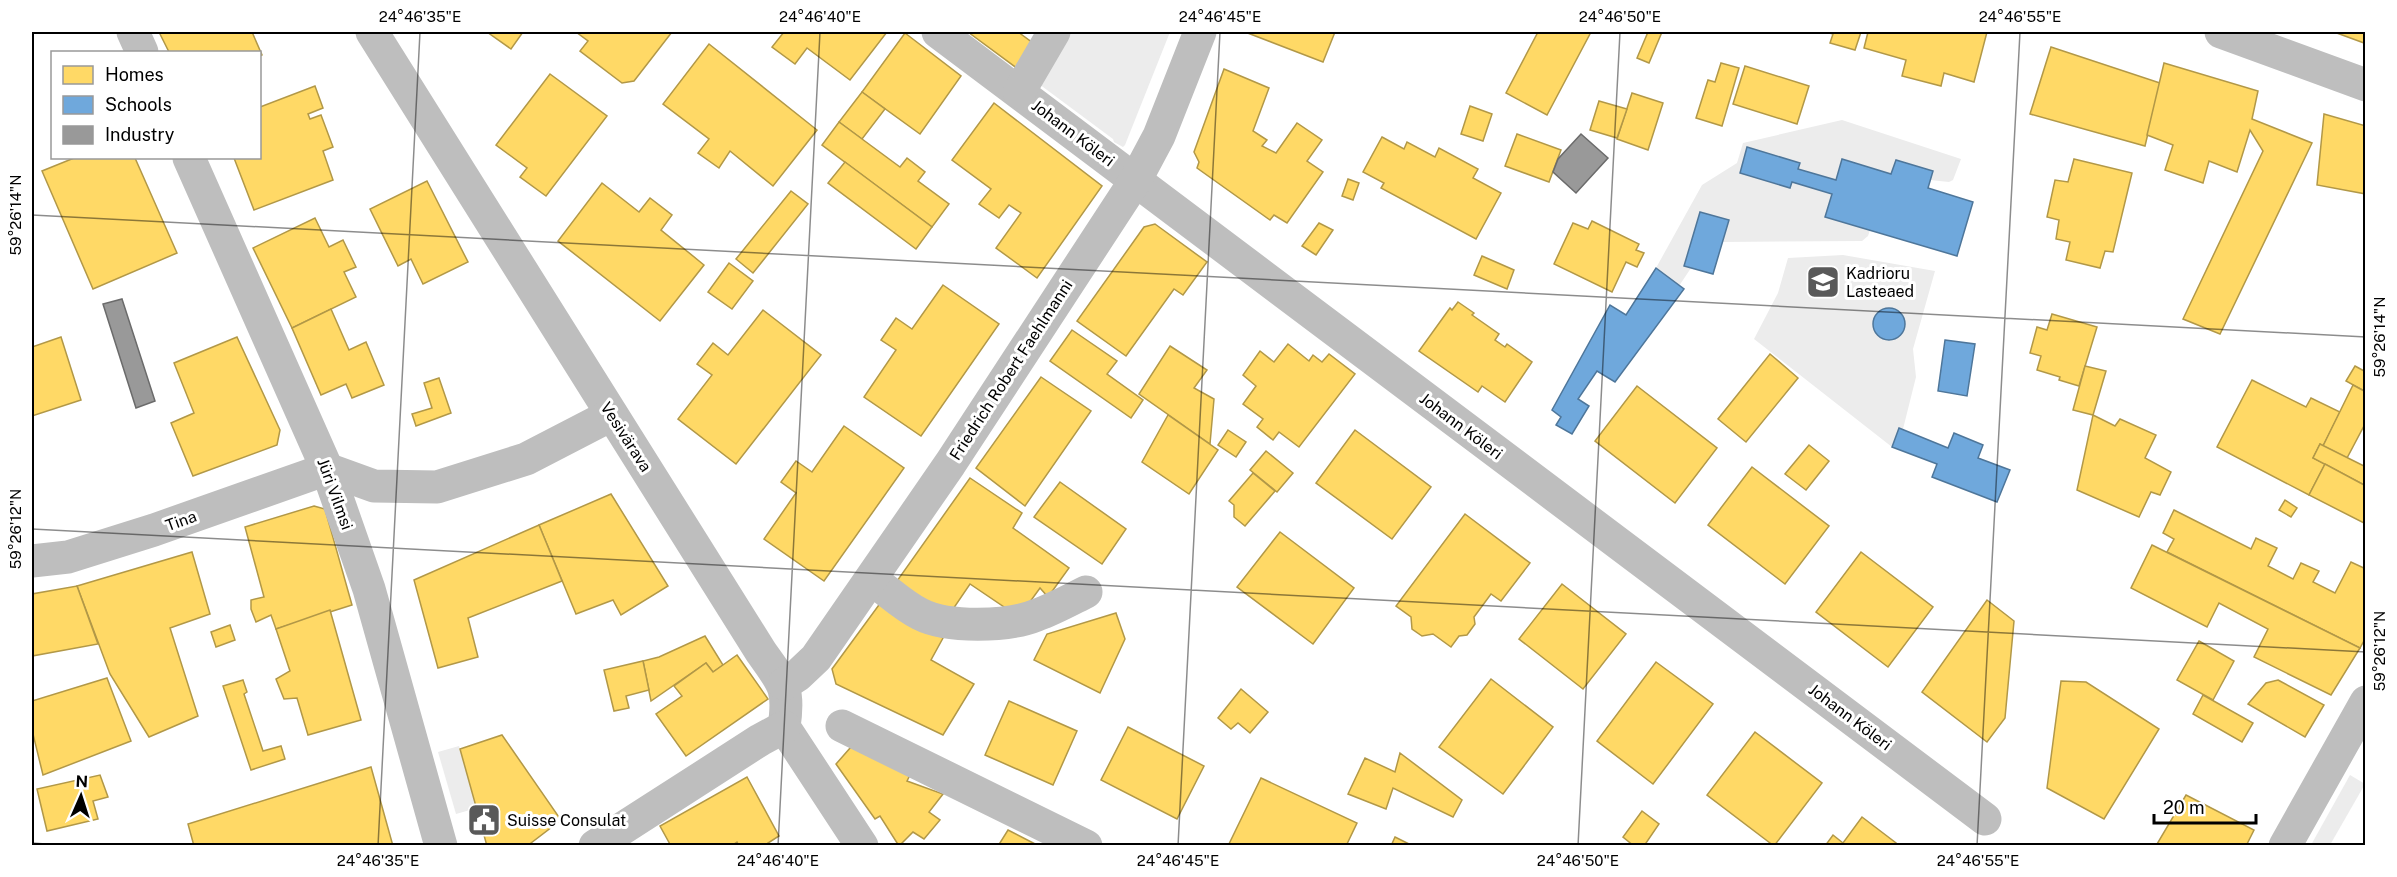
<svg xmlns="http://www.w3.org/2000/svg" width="2397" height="877" viewBox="0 0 2397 877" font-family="'Public Sans',sans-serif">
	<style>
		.green { fill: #ececec }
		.homes { fill: #ffd966; stroke: #b29847; stroke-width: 1.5 }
		.schools { fill: #6fa8dc; stroke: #4e769a; stroke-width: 1.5 }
		.industry { fill: #999; stroke: #6b6b6b; stroke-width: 1.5 }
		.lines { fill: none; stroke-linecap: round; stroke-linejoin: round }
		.minor { stroke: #bebebe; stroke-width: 33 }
		.ticks { fill: none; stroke: #000; stroke-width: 1.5; stroke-opacity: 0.45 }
		.labels { text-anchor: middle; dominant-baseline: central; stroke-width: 6; stroke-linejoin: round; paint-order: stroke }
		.street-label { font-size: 16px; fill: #000; stroke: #fff }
		.poi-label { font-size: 16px; fill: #000; stroke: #fff; text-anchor: start }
		.neatline { fill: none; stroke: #000; stroke-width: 2 }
		.ticks-label { font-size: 15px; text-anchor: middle; fill: #000 }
	</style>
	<rect width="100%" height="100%" fill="#fff"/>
	<g class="green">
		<path d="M1068,32H1170L1125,145L1123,147L1114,142L1113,139L1039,84Z"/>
		<path d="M1842,120L1961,159L1953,180L1949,182L1930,180L1932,171L1896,160L1891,174L1842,159L1836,180L1798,169L1800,163L1747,148L1740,173L1790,188L1792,182L1832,194L1870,230L1868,236L1862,241L1722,242L1729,221L1701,212L1684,265L1691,268L1679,286L1656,268L1702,185L1737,163L1743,143Z"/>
		<path d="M1843,255L1935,271L1913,349L1916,377L1903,429L1899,428L1892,447L1754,339L1778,293L1788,258Z"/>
		<path d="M459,746L477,808L456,814L438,752Z"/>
		<path d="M2350,775L2365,784L2330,845H2311Z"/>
	</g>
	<g class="homes">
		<path d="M159,32H252L262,55L260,56V52H169Z"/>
		<path d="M487,32H523L511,49Z"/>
		<path d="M576,32H672L634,81L622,83L580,51L588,41Z"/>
		<path d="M784,32H887L850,80L807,48L795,64L772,47Z"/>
		<path d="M968,32H1018L1037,46L1018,69Z"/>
		<path d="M1245,32H1335L1323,62Z"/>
		<path d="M1538,32H1591L1547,115L1506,93Z"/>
		<path d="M1648,32H1662L1649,63L1637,58Z"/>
		<path d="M1826,32H1861L1855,50L1830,43L1833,34Z"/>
		<path d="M1868,32H1987L1974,82L1944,73L1941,86L1902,76L1906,60L1864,48Z"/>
		<path d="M2334,32H2366V38L2364,43Z"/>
		<path d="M905,33L961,76L920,134L862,92Z"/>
		<path d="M709,44L817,130L773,186L730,151L719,168L698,153L709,139L663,104Z"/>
		<path d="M2051,47L2160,83L2145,146L2030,114Z"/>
		<path d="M1721,63L1739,68L1722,126L1696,118L1708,80L1715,82Z"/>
		<path d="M2164,63L2258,91L2252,119L2312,143L2220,334L2183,319L2263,151L2250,130L2237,172L2209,161L2203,183L2165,170L2173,145L2147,135Z"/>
		<path d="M1745,66L1809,86L1797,124L1733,104Z"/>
		<path d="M1224,69L1269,88L1253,131L1267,140L1262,146L1276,153L1297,123L1322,140L1307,161L1323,172L1287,223L1274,215L1270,220L1197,168L1199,162L1194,152Z"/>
		<path d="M550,74L607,116L546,196L520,177L527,168L496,145Z"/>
		<path d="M315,86L323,108L308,114L310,119L321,115L333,147L323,151L333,180L254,210L234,158H260V107Z"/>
		<path d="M862,92L885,109L862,139L839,122Z"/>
		<path d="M1632,93L1663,103L1648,150L1617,139Z"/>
		<path d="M1599,101L1627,109L1617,138L1590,130Z"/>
		<path d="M994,103L1102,186L1037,278L996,248L1021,213L1009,205L999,218L979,204L991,189L952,160Z"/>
		<path d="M1470,106L1492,114L1483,141L1461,134Z"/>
		<path d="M2324,114L2366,126V194L2317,185Z"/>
		<path d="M839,122L900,167L907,158L925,172L918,181L949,204L932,227L822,145Z"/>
		<path d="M1517,134L1561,150L1549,182L1505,166Z"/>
		<path d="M1382,137L1404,149L1407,142L1435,157L1439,148L1478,169L1473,178L1501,193L1476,239L1381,188L1384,183L1363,172Z"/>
		<path d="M74,158H135L177,253L93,289L42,171Z"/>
		<path d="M2074,159L2132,173L2113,252L2105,251L2100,268L2066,260L2070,242L2056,239L2059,220L2047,217L2055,180L2068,182Z"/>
		<path d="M845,162L932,227L916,249L828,183Z"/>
		<path d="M1348,179L1359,183L1353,200L1342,196Z"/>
		<path d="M427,181L468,262L423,284L411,259L398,266L370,209Z"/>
		<path d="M602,183L639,212L650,198L672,215L661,230L704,265L660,321L558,241Z"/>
		<path d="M791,191L808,204L753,273L736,259Z"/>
		<path d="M315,218L329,247L343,240L356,267L344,272L356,297L292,328L253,248Z"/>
		<path d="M1592,221L1639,244L1636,250L1644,253L1637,267L1626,262L1612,292L1554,264L1573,223L1588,229Z"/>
		<path d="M1319,223L1333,230L1316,255L1302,246Z"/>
		<path d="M1155,224L1207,262L1183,295L1174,289L1126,356L1077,321L1144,227Z"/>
		<path d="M1482,256L1514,270L1507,289L1474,275Z"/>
		<path d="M729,263L753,281L732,309L708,292Z"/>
		<path d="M943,285L999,324L921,436L864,397L896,350L881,340L896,318L912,329Z"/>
		<path d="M1458,302L1474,313L1472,315L1499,334L1495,340L1505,347L1507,344L1532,362L1505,402L1482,386L1478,392L1419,351L1450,308L1452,310Z"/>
		<path d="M331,309L349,350L366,342L384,385L352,398L346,384L321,395L292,328Z"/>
		<path d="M763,310L821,355L736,464L678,419L712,375L697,364L713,343L728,355Z"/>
		<path d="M2052,314L2097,327L2079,386L2059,380L2060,377L2037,370L2041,356L2030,353L2037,327L2047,330Z"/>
		<path d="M1072,330L1117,361L1107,374L1143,400L1131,418L1050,361Z"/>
		<path d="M61,337L81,400L32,416V347Z"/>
		<path d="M237,337L280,430L277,445L193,476L171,423L194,413L174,363Z"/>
		<path d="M1288,344L1309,361L1313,355L1322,362L1329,354L1355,374L1299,447L1279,432L1273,440L1257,427L1263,419L1243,404L1256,386L1243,375L1260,351L1274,362Z"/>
		<path d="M1170,346L1207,370L1194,388L1214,399L1210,444L1139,394Z"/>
		<path d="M1770,354L1798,378L1746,442L1718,419Z"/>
		<path d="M2085,366L2106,371L2093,415L2073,410Z"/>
		<path d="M2355,366L2366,372V392L2346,381Z"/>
		<path d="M1041,377L1091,411L1025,506L976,468Z"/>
		<path d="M439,378L451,413L416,426L412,414L432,408L424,383Z"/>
		<path d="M2252,380L2306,407L2311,398L2340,412L2323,446L2320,444L2313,458L2325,464L2309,495L2217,447Z"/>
		<path d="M2353,385L2366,392V422L2347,458L2323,446Z"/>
		<path d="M1637,386L1717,448L1675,503L1595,441Z"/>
		<path d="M1168,415L1218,450L1189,494L1142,462Z"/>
		<path d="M2093,415L2115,426L2120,419L2156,435L2145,458L2171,472L2160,495L2151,492L2139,517L2077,490Z"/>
		<path d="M844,426L904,468L824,581L764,539L796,493L781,482L796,461L812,472Z"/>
		<path d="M1228,430L1246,442L1236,457L1218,445Z"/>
		<path d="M1355,430L1431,487L1392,539L1316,483Z"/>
		<path d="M2320,444L2366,467V486L2313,458Z"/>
		<path d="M1809,445L1829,461L1806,490L1785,474Z"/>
		<path d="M1266,451L1293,473L1277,492L1250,470Z"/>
		<path d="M2325,464L2366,486V524L2309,495Z"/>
		<path d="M1752,467L1829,526L1785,584L1708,525Z"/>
		<path d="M1253,473L1275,491L1245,526L1234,517V505L1229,501Z"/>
		<path d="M970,478L1022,513L1013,528L1069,568L1048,597L1040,588L1019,617L970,584L947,618L897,581Z"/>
		<path d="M1060,482L1126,529L1102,564L1034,517Z"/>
		<path d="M611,494L668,586L621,615L613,600L576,614L539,525Z"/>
		<path d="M2285,500L2297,508L2291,517L2279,510Z"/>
		<path d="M314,506L325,509L352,605L276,629L271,615L256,622L251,609V600L264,597L245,527Z"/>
		<path d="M2174,510L2251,549L2256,538L2277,548L2268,566L2293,579L2301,563L2319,571L2313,582L2335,593L2351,562L2366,569V637L2360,648L2167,552L2174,539L2163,533Z"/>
		<path d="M1465,514L1530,563L1501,601L1491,594L1474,617L1475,624L1467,635L1459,636L1451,647L1433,634L1422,636L1412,629L1411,617L1396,606Z"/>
		<path d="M539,525L562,581L468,618L478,657L438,668L414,580Z"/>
		<path d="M1280,532L1354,588L1313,644L1237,587Z"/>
		<path d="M2152,545L2360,648L2331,695L2254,657L2268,629L2219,603L2207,627L2131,588Z"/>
		<path d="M192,552L210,614L170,628L198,716L149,737L110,674L77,586Z"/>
		<path d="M1861,552L1933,607L1888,667L1816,612Z"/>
		<path d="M1562,584L1626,634L1583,689L1519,639Z"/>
		<path d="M77,586L98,644L32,656V594Z"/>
		<path d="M884,598L943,638L931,660L974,684L943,735L836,684L832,669Z"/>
		<path d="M1987,600L2014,621L2005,718L1987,742L1922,692Z"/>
		<path d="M330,610L361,720L308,735L297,698L284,699L276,679L290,671L276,629Z"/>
		<path d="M1116,613L1125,639L1100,693L1034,660L1047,634Z"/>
		<path d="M230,625L235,640L216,647L211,632Z"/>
		<path d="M705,636L723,665L713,672L706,663L651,701L643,661L659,657Z"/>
		<path d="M2199,641L2234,661L2213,700L2177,680Z"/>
		<path d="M737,655L768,699L686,756L656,714L682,696L674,686L706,663L713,672Z"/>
		<path d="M643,661L649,690L626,696L629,708L614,711L604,670Z"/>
		<path d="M1656,662L1713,704L1653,784L1597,741Z"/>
		<path d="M107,678L131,741L43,775L32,730V701Z"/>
		<path d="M1491,679L1553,727L1503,794L1439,747Z"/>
		<path d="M243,680L247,692L244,694L263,751L281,746L285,759L251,770L223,686Z"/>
		<path d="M2278,680L2324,705L2305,737L2248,704L2266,683Z"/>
		<path d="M2061,681L2086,682L2159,729L2104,819L2047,788Z"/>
		<path d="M1241,689L1268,712L1250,733L1238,723L1231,729L1218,718Z"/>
		<path d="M2203,695L2253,723L2242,742L2193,714Z"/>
		<path d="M1009,701L1077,731L1053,785L985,755Z"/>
		<path d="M1128,727L1204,766L1177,819L1101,780Z"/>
		<path d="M1755,732L1822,783L1774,846L1707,795Z"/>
		<path d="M502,735L561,820L527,846H487L460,749Z"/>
		<path d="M851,747L910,775L907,781L943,794L929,812L940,820L924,839L913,832L899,846L880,816L875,819L836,764Z"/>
		<path d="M1400,753L1462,800L1453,817L1393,788L1386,809L1348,794L1365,758L1395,772Z"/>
		<path d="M371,767L393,846H194L188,824Z"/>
		<path d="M100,775L108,797L93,801L98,819L47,831L37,789Z"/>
		<path d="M747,777L779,836L768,843L770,846H739L737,842L731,846H671L660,826Z"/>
		<path d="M1261,778L1357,823L1346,846H1228Z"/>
		<path d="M2186,795L2254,830L2246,846L2157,844Z"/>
		<path d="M1642,811L1659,824L1644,846H1634L1623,837Z"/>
		<path d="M1862,817L1900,846H1825L1833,835L1843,843Z"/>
		<path d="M1008,830L1039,846H998Z"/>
		<path d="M1395,837L1413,846H1391Z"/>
	</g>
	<g class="schools">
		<path d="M1747,147L1800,163L1798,169L1836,180L1842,159L1891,174L1896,160L1933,171L1928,188L1973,202L1957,256L1825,217L1832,194L1792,182L1790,188L1740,173Z"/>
		<path d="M1700,212L1729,220L1713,274L1684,266Z"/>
		<path d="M1656,268L1684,289L1615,382L1597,371L1578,399L1589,406L1572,434L1556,425L1561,417L1552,410L1610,305L1626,315Z"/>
		<circle cx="1889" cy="324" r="16"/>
		<path d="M1945,340L1975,344L1967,396L1938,391Z"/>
		<path d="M1899,428L1948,448L1954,433L1983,445L1978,458L2010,470L1997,502L1932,477L1937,464L1892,447Z"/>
	</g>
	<g class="industry">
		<path d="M1581,134L1608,158L1576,193L1553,172L1558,159Z"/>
		<path d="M122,299L155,401L136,408L103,304Z"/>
	</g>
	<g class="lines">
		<g class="minor">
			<path d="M133,32L142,52"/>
			<path d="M372,32L761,652C783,683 790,688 784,727L862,846"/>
			<path d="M938,32L1985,819"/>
			<path d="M2221,32L2366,85"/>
			<path d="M1019,92L1054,32"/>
			<path d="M189,158L327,469L369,589L441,846"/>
			<path d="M32,561L68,557L154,530L327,469L374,486L437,487L526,459L611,415"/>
			<path d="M871,579C887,590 902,605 920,614C947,628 1008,627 1037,615C1054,609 1070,600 1086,592"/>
			<path d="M784,684L798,675L816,658L950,464L1135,181L1159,136L1200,32"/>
			<path d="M842,726L1086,846"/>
			<path d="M595,846L760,740L784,727"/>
			<path d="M2285,846L2366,702"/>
		</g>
	</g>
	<path class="ticks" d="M32,215L2366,337M32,529L2366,652M32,843L73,846M378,846L420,32M778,846L820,32M1178,846L1220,32M1578,846L1620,32M1977,846L2020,32"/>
	<defs>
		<symbol id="school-square" viewBox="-11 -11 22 22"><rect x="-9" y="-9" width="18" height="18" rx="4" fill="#595959" stroke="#fff"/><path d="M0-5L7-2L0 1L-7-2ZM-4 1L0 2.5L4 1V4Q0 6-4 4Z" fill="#fff"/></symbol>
		<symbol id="civic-square" viewBox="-11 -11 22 22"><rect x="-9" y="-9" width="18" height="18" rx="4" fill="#595959" stroke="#fff"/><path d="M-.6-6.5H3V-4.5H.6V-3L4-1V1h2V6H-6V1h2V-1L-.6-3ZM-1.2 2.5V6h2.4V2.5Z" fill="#fff"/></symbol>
	</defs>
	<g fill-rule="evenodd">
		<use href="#school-square" x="1804" y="263" width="38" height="38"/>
		<use href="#civic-square" x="465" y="801" width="38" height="38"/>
	</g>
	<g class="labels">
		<g class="street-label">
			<text transform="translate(1073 133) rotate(37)">Johann Köleri</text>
			<text transform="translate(1011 370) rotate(-57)">Friedrich Robert Faehlmanni</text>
			<text transform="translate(1461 426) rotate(37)">Johann Köleri</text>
			<text transform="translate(626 437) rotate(57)">Vesivärava</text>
			<text transform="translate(335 494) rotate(70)">Jüri Vilmsi</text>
			<text transform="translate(181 521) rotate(-20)">Tina</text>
			<text transform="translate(1850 717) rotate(37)">Johann Köleri</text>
		</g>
		<g class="poi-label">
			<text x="1846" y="273">Kadrioru<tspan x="1846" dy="18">Lasteaed</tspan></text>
			<text x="507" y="820">Suisse Consulat</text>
		</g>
	</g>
	<rect width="2397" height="877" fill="none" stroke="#ffffff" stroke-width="66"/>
	<rect x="51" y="51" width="210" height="108" fill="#ffffff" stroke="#999999" stroke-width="1.5"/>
	<rect x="63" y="66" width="30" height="18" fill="#ffd966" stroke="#999999" stroke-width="1.5"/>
	<text x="105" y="81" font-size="18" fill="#000000">Homes</text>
	<rect x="63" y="96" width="30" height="18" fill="#6fa8dc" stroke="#999999" stroke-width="1.5"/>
	<text x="105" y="111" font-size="18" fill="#000000">Schools</text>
	<rect x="63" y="126" width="30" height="18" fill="#999999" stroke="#999999" stroke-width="1.5"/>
	<text x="105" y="141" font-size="18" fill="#000000">Industry</text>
	<g transform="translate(81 796) rotate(3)" stroke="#ffffff" stroke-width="4.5" paint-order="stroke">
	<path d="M0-4.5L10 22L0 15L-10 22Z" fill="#000000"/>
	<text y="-9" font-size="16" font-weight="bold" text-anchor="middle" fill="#000000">N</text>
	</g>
	<path d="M2154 814v9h102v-9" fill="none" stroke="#000000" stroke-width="3"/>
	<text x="2163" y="814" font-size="18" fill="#000000" stroke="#ffffff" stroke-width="4.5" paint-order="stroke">20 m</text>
	<rect x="33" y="33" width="2331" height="811" class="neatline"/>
	<g class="ticks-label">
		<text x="420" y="22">24°46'35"E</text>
		<text x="820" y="22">24°46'40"E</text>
		<text x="1220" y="22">24°46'45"E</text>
		<text x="1620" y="22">24°46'50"E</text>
		<text x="2020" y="22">24°46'55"E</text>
		<text transform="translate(16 215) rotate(-90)" y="5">59°26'14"N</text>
		<text transform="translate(2380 337) rotate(-90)" y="5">59°26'14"N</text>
		<text transform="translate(16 529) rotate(-90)" y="5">59°26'12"N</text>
		<text transform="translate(2380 651) rotate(-90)" y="5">59°26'12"N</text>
		<text x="378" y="866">24°46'35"E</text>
		<text x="778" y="866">24°46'40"E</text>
		<text x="1178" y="866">24°46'45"E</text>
		<text x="1578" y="866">24°46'50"E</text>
		<text x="1978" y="866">24°46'55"E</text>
	</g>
</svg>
